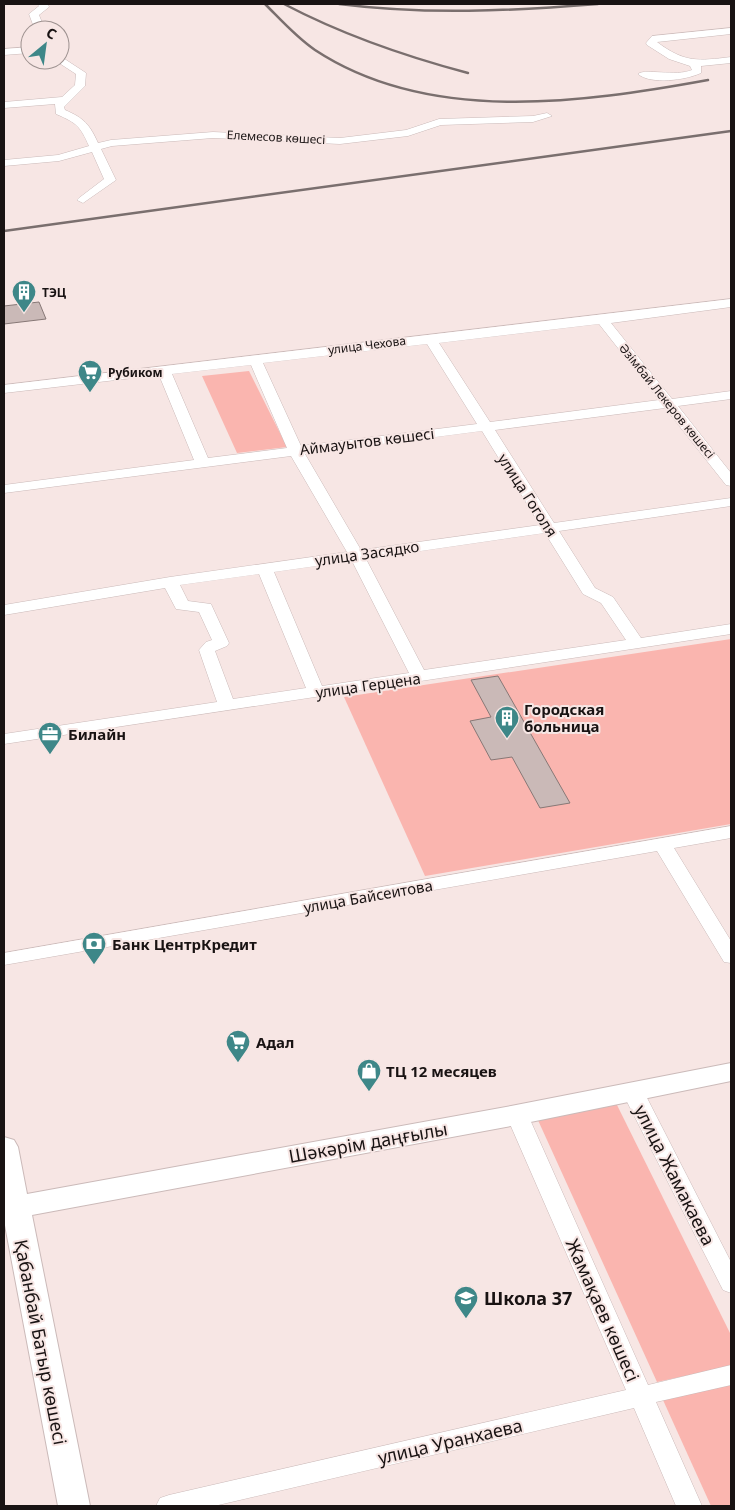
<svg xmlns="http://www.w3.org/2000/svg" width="735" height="1510" viewBox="0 0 735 1510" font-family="'Noto Sans',sans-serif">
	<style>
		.green { fill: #fab5af }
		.building { fill: #cab9b7; stroke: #877876 }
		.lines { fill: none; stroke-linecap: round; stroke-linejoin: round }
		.minor-casing { stroke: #cbbab9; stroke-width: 1 }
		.major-casing { stroke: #cbbab9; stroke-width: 2 }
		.minor { fill: #fff; fill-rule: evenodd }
		.major { fill: #fff; fill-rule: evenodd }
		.rail { stroke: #7a6f6e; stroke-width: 2.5 }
		.labels { text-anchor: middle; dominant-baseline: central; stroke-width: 4; stroke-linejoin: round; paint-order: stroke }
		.far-street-label { font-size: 12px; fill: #191313; stroke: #f7e6e4 }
		.far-poi-label { font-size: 12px; font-weight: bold; fill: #191313; stroke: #f7e6e4; text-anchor: start }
		.street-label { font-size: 15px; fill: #191313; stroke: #f7e6e4 }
		.poi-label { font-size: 15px; font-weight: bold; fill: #191313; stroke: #f7e6e4; text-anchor: start }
		.near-street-label { font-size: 18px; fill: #191313; stroke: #f7e6e4 }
		.near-poi-label { font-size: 18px; font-weight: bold; fill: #191313; stroke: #f7e6e4; text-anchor: start }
	</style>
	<rect width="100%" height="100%" fill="#f7e6e4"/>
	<g class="green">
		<path d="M249,371L287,447L237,453L202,376Z"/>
		<path d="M731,639V824L425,876L344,697Z"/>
		<path d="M616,1103L731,1335V1366L657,1382L537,1118Z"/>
		<path d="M731,1385V1506H711L663,1400Z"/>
	</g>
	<g class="building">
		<path d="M39,302L46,319L4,324V306Z"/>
		<path d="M498,676L570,803L540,808L512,757L491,760L470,721L491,717L471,680Z"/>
	</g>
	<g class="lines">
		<defs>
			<g id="minor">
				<path d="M38,4H48L49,7L39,15L45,30H35L29,14L39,6Z"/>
				<path d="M731,28V34L657,42C685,63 698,61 731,57V63L701,66V73C686,80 651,85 638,74C645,68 675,77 692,70L690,66L669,59L647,45L646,43L652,36Z"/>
				<path d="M30,47V53L4,55V49Z"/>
				<path d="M60,56L86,73L85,86L64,107L65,110C84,118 90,125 98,143L111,140L213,132L340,138L406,130L439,119L533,116L547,113L552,116L533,122L441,125L408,136L340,144L213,138L112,146L101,149L116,180L83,203L77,200L79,198L104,179L92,152L59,161L4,166V160L58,155L89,146C80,126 77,123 56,114L55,104L4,108V102L62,97L75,85L76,74L56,61L60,60Z"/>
				<path d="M731,299V307L611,323L672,399L731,391V399L678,406L731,473V486L726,485L665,408L495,430L554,523L731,498V506L559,531L595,588L613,597L641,638L731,624V634L4,744V734L217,702L199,650L206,642L212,640L199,612L176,609L165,588L4,615V605L170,577L347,552L291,456L4,493V485L194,460L159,375L4,393V385ZM599,324L659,400L490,422L439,343ZM427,344L477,424L301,446L263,363ZM251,365L287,448L208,458L172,374ZM482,431L540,525L361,550L305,454ZM545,533L583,594L601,603L626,640L424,670L366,559ZM352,561L409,673L322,686L274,572ZM259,574L306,688L233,699L215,651L227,646L229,643L211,604L188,601L180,585Z"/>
				<path d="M731,826V838L674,848L731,941V963L724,962L657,851L4,965V953Z"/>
				<path d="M633,1085L640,1087L644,1092L731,1262V1293L723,1290L622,1092L626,1087Z"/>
				<path d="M517,1107L525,1110L528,1115L648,1385L731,1365V1385L656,1402L702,1506H676L634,1408L214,1506H156L160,1498L169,1495L626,1390L506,1115L509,1110Z"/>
			</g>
			<path id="major" d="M731,1063V1081L511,1126L32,1215L90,1506H58L4,1220V1137L14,1140L18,1147L27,1194L511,1106Z"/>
		</defs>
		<use href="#minor" class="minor-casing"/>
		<use href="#major" class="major-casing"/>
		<use href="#minor" class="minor"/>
		<use href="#major" class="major"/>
		<g class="rail">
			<path d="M265,4C281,20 297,38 315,50C429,125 582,103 708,80"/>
			<path d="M284,4C343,35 404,56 468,73"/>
			<path d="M339,4C426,15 511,11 598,4"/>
			<path d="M4,231L731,131"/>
		</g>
	</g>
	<defs>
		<symbol id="building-pin" viewBox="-11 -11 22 30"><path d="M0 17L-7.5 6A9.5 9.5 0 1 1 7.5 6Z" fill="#3e8788" stroke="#f7e6e4"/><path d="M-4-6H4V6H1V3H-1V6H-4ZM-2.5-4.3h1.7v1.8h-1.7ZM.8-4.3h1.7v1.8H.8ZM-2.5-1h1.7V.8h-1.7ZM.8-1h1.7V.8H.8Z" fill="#fff"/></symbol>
		<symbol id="supermarket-pin" viewBox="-11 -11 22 30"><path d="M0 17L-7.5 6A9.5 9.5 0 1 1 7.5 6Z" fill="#3e8788" stroke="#f7e6e4"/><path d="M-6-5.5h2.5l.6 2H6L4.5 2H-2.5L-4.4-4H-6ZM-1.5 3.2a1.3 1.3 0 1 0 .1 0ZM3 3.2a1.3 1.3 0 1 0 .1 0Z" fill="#fff"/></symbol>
		<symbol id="office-pin" viewBox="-11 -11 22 30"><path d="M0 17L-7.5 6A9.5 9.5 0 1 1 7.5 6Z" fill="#3e8788" stroke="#f7e6e4"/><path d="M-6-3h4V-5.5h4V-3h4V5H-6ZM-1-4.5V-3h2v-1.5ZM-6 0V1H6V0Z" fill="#fff"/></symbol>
		<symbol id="bank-pin" viewBox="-11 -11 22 30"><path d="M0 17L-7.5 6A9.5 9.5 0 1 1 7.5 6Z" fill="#3e8788" stroke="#f7e6e4"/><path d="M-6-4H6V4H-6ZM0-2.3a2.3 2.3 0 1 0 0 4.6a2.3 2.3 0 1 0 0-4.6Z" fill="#fff"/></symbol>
		<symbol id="shop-pin" viewBox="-11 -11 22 30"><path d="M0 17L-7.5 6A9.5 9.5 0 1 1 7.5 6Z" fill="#3e8788" stroke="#f7e6e4"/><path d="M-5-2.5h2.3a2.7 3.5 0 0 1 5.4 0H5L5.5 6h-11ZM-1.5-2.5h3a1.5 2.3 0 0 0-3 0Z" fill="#fff"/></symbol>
		<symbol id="school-pin" viewBox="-11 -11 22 30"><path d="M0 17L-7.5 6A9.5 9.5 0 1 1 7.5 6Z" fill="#3e8788" stroke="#f7e6e4"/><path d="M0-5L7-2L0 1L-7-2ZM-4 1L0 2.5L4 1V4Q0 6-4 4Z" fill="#fff"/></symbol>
	</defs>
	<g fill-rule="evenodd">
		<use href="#building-pin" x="10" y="278" width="28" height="38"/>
		<use href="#supermarket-pin" x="76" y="358" width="28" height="38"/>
		<use href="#building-pin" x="493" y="704" width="28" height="38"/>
		<use href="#office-pin" x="36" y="720" width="28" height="38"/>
		<use href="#bank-pin" x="80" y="930" width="28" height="38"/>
		<use href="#supermarket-pin" x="224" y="1028" width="28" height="38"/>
		<use href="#shop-pin" x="355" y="1057" width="28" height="38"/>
		<use href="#school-pin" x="452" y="1284" width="28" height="38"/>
	</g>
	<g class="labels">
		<g class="far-street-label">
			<text transform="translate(276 137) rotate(3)">Елемесов көшесі</text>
			<text transform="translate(367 345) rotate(-7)">улица Чехова</text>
			<text transform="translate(667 401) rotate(51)">Әзімбай Лекеров көшесі</text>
		</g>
		<g class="far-poi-label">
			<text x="42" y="292">ТЭЦ</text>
			<text x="108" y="372">Рубиком</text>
		</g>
		<g class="street-label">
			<text transform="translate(367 441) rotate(-7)">Аймауытов көшесі</text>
			<text transform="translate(528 495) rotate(57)">улица Гоголя</text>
			<text transform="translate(367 553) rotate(-8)">улица Засядко</text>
			<text transform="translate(368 685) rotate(-8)">улица Герцена</text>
			<text transform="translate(368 896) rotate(-10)">улица Байсеитова</text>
		</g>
		<g class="poi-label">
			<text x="524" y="709">Городская<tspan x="524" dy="17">больница</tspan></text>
			<text x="68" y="734">Билайн</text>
			<text x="112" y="944">Банк ЦентрКредит</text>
			<text x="256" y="1042">Адал</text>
			<text x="386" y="1071">ТЦ 12 месяцев</text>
		</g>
		<g class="near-street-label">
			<text transform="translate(368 1142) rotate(-10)">Шәкәрім даңғылы</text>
			<text transform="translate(675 1175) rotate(63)">улица Жамакаева</text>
			<text transform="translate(603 1310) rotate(66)">Жамақаев көшесі</text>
			<text transform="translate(41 1342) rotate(79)">Қабанбай Батыр көшесі</text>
			<text transform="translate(450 1441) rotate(-13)">улица Уранхаева</text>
		</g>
		<g class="near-poi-label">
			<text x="484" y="1298">Школа 37</text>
		</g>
	</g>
	<rect width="735" height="1510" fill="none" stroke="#191313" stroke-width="10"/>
	<g transform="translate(45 45) rotate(29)"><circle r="24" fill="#f7e6e4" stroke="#9e9290"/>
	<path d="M0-4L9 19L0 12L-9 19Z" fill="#3e8788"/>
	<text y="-8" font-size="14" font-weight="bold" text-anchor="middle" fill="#191313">С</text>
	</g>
</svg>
